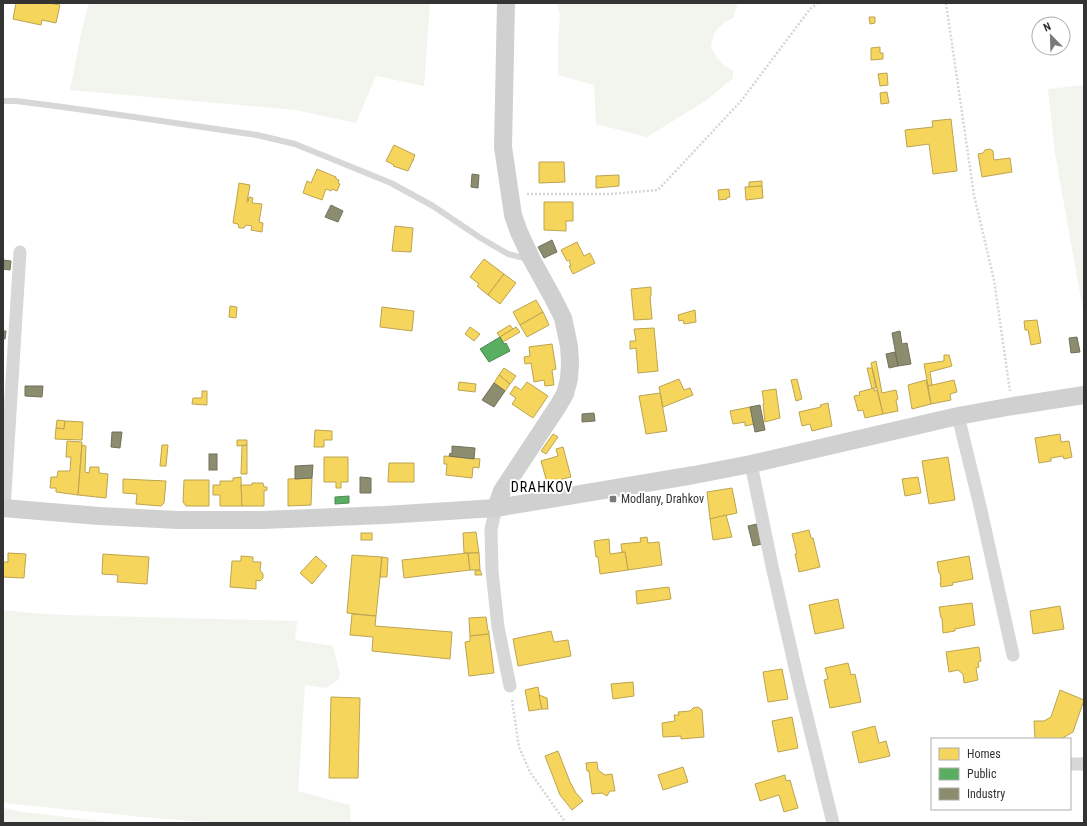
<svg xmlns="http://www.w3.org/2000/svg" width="1087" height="826" viewBox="0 0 1087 826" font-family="'Roboto Condensed',sans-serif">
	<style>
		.green { fill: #f1f5ed }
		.homes { fill: #f6d55c; stroke: #bca450 }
		.public { fill: #5aae61; stroke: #4e8953 }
		.industry { fill: #8c8c6e; stroke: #71715c }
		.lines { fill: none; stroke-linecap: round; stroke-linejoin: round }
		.path { stroke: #d6d6d6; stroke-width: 2.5; stroke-dasharray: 2 2; stroke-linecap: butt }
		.lane { stroke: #d7d7d7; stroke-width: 6 }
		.street { stroke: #d7d7d7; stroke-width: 13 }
		.secondary { stroke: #d0d0d0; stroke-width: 18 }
		.poi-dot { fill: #7a7a7a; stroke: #fff; stroke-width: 1.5 }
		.labels { text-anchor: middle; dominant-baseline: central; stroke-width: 4; stroke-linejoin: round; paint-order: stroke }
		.poi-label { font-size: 12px; fill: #333; stroke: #fff; text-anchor: start }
		.quarter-label { font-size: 14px; letter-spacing: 1px; fill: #000; stroke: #fff }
	</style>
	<rect width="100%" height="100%" fill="#fff"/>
	<g class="green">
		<path d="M89,3H430L424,86L376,76L356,123L295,110L70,90L82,29Z"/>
		<path d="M557,3H738L733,18C718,26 714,30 711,47L717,58L723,65L733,70V78L707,100L647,137L596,124L594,85L558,75V44L560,15Z"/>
		<path d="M1084,85V316L1055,153L1048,89Z"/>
		<path d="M3,610L30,613L66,615L297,621L295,640L333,646L340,674L338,680L326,688L305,685L298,791L350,805L351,823H221L154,818L3,803Z"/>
		<path d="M3,808L23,812L120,823H3Z"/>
	</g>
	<g class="homes">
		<path d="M16,3H49L60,5L56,23L42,20L41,25L13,19Z"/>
		<path d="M869,17H875V23L870,24Z"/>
		<path d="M880,47V53H883V59L871,60V48Z"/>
		<path d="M887,73L888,85L880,86L878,74Z"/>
		<path d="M887,92L889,103L881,104L880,93Z"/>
		<path d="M951,119L957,171L933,174L929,144L907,147L905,130L933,127L932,121Z"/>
		<path d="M394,145L415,155L413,160H414H413L408,171L393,166L394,165L386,161Z"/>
		<path d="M990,149L993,151L994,160L1010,158L1012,172L982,177L978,154L983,153L985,150Z"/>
		<path d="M539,162H564L565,182L539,183Z"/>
		<path d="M317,169L336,177V179L339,180L338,183L340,184L337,191L332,189L331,191L326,189L322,200L303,193L307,181L311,183Z"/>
		<path d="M619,175V186L596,188V176Z"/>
		<path d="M762,181V186L749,187V182Z"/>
		<path d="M239,183L250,185L247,202H248L249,197L253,198L252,203L262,204L259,222L263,223L262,232L251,230L252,226L246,225L244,228H239L238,224L233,223Z"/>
		<path d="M762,186L763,198L746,200L745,187Z"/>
		<path d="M729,189L730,197L726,198L727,199L719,200L718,190Z"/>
		<path d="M544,202H573V221H566V231L544,230Z"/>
		<path d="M395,226L413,228L411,252L392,251Z"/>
		<path d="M577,242L584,256L590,253L595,263L573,274L569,266H571L569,260L567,261L561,250Z"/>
		<path d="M484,259L504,274L488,295L477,286L479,284L470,277Z"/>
		<path d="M504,274L516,283L500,304L488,295Z"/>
		<path d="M651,287V296H650L652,319L634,320L631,289Z"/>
		<path d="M536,300L543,312L520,325L513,312Z"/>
		<path d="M230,306L237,307L236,318L229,317Z"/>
		<path d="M382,307L414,311L412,331L380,327Z"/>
		<path d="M695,310L696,322L684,324L683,320L679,321L678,315Z"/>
		<path d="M543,312L549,325L527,337L520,325Z"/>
		<path d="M1037,320L1041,343L1031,345L1028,330H1025L1024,321Z"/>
		<path d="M510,325L513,329L500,337L497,333Z"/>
		<path d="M470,327L480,334L474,341L465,334Z"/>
		<path d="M516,327L520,332L503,342L500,337Z"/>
		<path d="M654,328L658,371L638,373L636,348L630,349V341H636L634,329Z"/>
		<path d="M552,344L556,369L552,370L554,385L545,386L544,380L534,382L531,363L525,364L524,357L530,356L529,347Z"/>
		<path d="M944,355H949L952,366L930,372L932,385L928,386L924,364L944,361Z"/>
		<path d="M876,361L882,393L896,390L898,399L896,400L898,411L883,414L871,363Z"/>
		<path d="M504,368L516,376L510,384L499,375Z"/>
		<path d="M867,368H872L876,388H874L872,389Z"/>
		<path d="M499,375L510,384L505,391L494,383Z"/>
		<path d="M679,379L684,390L690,388L693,395L663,407L659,387Z"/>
		<path d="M797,379L802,399L796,401L791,380Z"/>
		<path d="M926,380L931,404L912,409L908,385Z"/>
		<path d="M954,380L957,392L950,394L951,400L931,404L928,386Z"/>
		<path d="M459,382L476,384L475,392L458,390Z"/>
		<path d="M527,382L548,396L533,418L512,404L516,398L510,394L515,386L521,390Z"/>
		<path d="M874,388V391L877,390L883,414L865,418L863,410L858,411L854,396L860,395L859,392Z"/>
		<path d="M776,389L780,418L765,422L763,404L764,403L762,391Z"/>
		<path d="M202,391H207V405L192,404L193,398H202Z"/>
		<path d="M660,393L667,431L646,434L639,396Z"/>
		<path d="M828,403L832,426L812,431L810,424L802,426L799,412L821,407L820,405Z"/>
		<path d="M750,407L754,424L745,426V422L733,424L730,411Z"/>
		<path d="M57,420L65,421L64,429L56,428Z"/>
		<path d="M65,421L83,422L82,440L55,439L56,428L64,429Z"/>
		<path d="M315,430L332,431V440H324V447H314Z"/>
		<path d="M553,434L558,437L546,454L541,451Z"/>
		<path d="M1060,434L1061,442L1069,441L1072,457L1064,459L1063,456L1051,458V461L1039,463L1035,438Z"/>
		<path d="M237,440H247V445L237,446Z"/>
		<path d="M67,441L82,442L78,495L56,492V488H50L51,477H57L58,471H70L71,457H66Z"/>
		<path d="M82,445L86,446L85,472L89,473L90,467H99V473L108,474L106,498L78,495Z"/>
		<path d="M162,445H168L166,466H160Z"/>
		<path d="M247,445V474H241L242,446Z"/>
		<path d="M563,447L571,477L562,479L563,481L548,486L541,461L558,456L556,449Z"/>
		<path d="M444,456L480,459L479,468L473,467L472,478L446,475L447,464H444Z"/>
		<path d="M324,457H348V482H341V488H336V482H324Z"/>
		<path d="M948,457L955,500L929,504L922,461Z"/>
		<path d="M389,463H414V482H388Z"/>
		<path d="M241,477L242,506H220V495H213V485H220V481H233V478Z"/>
		<path d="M918,477L921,493L905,496L902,479Z"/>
		<path d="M312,478L311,505L288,506V479Z"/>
		<path d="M123,479L166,481L164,503L161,506L136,504L137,494L123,493Z"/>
		<path d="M184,480H209V506H186L183,502Z"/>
		<path d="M252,483H263L264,487H267V490L264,491V506H242L241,485H252Z"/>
		<path d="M732,488L737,513L710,519L707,492Z"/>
		<path d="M726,515L732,537L713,540L710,519Z"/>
		<path d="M809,530L811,538H813L820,567L799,572L795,554H797L792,534Z"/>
		<path d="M476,532L479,553H464L463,533Z"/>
		<rect x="361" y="533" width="11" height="7"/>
		<path d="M647,537L648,543L659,542L662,565L628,570L625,552H622L621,544L641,542L640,538Z"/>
		<path d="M609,539L610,554L625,552L628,570L600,574L598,557H596L594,541Z"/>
		<path d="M8,553L26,554L24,578L3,577V562H8Z"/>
		<path d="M468,553L470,570L404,578L402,560Z"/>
		<path d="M468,553H479L480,570H470Z"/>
		<path d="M103,554L149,557L147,584L117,582L118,575L102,574Z"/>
		<path d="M352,555L382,557L376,616L347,613Z"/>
		<path d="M241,556L253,557V562H261L260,570L263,574V578L260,581L256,580V589L230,587L232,561H241Z"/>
		<path d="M316,556L327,566L312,584L300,573Z"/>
		<path d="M969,556L973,579L952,583L953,585L941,587L940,583H941L940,573H939L937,562Z"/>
		<path d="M382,557L388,558L387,577H380Z"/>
		<path d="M480,570L482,575H475V571Z"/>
		<path d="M669,587L671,599L637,604L636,591Z"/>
		<path d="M838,599L844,628L815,634L809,605Z"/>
		<path d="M972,603L975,625L955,629V631L943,633L942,618H941L939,607Z"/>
		<path d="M1060,606L1064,629L1033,634L1030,611Z"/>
		<path d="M352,614L376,616L375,626L452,632L450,659L372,651L373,637L350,635Z"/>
		<path d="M486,617L488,631H489V634L470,636L469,618Z"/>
		<path d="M551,631L554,642L568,640L571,656L518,666L513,639Z"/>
		<path d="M489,634L494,673L469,676L465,642L470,641V636Z"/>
		<path d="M979,647L981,661L978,662L979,667L976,668L978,680L964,683L963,674L958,670L949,672L946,652Z"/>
		<path d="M848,663L851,675L855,674L861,702L830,708L824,680L828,679L825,668Z"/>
		<path d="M782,669L788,699L768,702L763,672Z"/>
		<path d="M633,682L634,696L613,699L611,684Z"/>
		<path d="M538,687L542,709L529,711L525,690Z"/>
		<path d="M1060,690L1084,700L1073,732L1061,739H1035L1034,721H1044L1051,717Z"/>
		<path d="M539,695L547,698L548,709H542Z"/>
		<path d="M331,697L360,698L358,778H329Z"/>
		<path d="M698,707L702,710L704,737L681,739V736L663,737L662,723L675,721L674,715H679L678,712L690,711L693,708Z"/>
		<path d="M792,717L798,748L778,752L772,721Z"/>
		<path d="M875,726L879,743L886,741L890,756L859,763L852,732Z"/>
		<path d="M558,751L570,782L576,793L583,801L572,810L560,795L545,756Z"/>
		<path d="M597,762L598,770L605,775L612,774L615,791H610L607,796L602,793L592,794L589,771H587L586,763Z"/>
		<path d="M683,767L688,782L663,790L658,775Z"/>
		<path d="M785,775L786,781L790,780L798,808L784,812L779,795L760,801L755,784Z"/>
	</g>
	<g class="public">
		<path d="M500,337L504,344L506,343L510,351L489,362L480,349Z"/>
		<path d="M349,496V503L335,504V497Z"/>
	</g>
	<g class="industry">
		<path d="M472,174L479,175L478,188L471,187Z"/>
		<path d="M331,205L343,211L338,222L325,217Z"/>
		<path d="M552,240L557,252L544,258L538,247Z"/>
		<path d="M3,260L11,261L10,270L3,269Z"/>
		<path d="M3,331H6L5,339H3Z"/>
		<path d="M900,331L902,344L907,343L911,364L898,366L892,333Z"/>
		<path d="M1077,337L1080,352L1071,353L1069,338Z"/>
		<path d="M895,352L898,366L889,368L886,354Z"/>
		<path d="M494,383L505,391L494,407L482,400Z"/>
		<path d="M25,386H43L42,397L25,396Z"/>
		<path d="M760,405L765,430L755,432L750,407Z"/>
		<path d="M594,413L595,421L582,422V414Z"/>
		<path d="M112,432H122L120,448L111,447Z"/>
		<path d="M452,446L475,448L474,459L449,456L450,453L452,454Z"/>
		<rect x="209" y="454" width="8" height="16"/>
		<path d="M313,465L312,478L295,479V466Z"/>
		<path d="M360,477L371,478V493H360Z"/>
		<path d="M757,524L762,544L753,546L748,526Z"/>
	</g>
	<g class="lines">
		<g class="path">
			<path d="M946,3L974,195L994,280L1010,391"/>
			<path d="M527,194H610L658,190L741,101L810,9L818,3"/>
			<path d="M512,700L519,747L530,772L566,823"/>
		</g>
		<path class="lane" d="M3,101H16L63,107L141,118L257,135L295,144L391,183L433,206L479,237L508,254L528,259"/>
		<g class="street">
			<path d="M958,416L980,506L1013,655"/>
			<path d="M751,464L772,566L797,676L833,823"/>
			<path d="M496,508L491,529L492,571L498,627L510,686"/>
			<path d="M4,509L20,252"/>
			<path d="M1070,764H1084"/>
		</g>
		<g class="secondary">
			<path d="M3,508L99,516L178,520H262L385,515L496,508L694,475L751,464L958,416L1013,406L1084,395"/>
			<path d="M496,508L502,491L558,406L565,394L569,379L570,363L569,346L563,318L553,298L532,260L519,232L513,215L503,147L506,3"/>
		</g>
	</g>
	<rect class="poi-dot" x="609" y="495" width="8" height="8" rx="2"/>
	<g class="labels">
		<g class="poi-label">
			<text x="621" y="499">Modlany, Drahkov</text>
		</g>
		<g class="quarter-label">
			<text x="542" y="487">DRAHKOV</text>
		</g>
	</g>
	<rect width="1087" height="826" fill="none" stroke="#333333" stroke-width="8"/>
	<rect x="931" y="738" width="140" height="72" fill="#ffffff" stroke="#adadad"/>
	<rect x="939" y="748" width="20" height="12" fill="#f6d55c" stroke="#adadad"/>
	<text x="967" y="758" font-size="12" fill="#333333">Homes</text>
	<rect x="939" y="768" width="20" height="12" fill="#5aae61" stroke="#adadad"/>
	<text x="967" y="778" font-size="12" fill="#333333">Public</text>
	<rect x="939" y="788" width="20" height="12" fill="#8c8c6e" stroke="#adadad"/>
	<text x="967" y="798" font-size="12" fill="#333333">Industry</text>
	<g transform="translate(1051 36) rotate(337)"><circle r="19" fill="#ffffff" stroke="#adadad"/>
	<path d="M0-3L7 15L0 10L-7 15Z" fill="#7a7a7a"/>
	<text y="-6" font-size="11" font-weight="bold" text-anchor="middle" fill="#333333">N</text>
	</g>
</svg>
